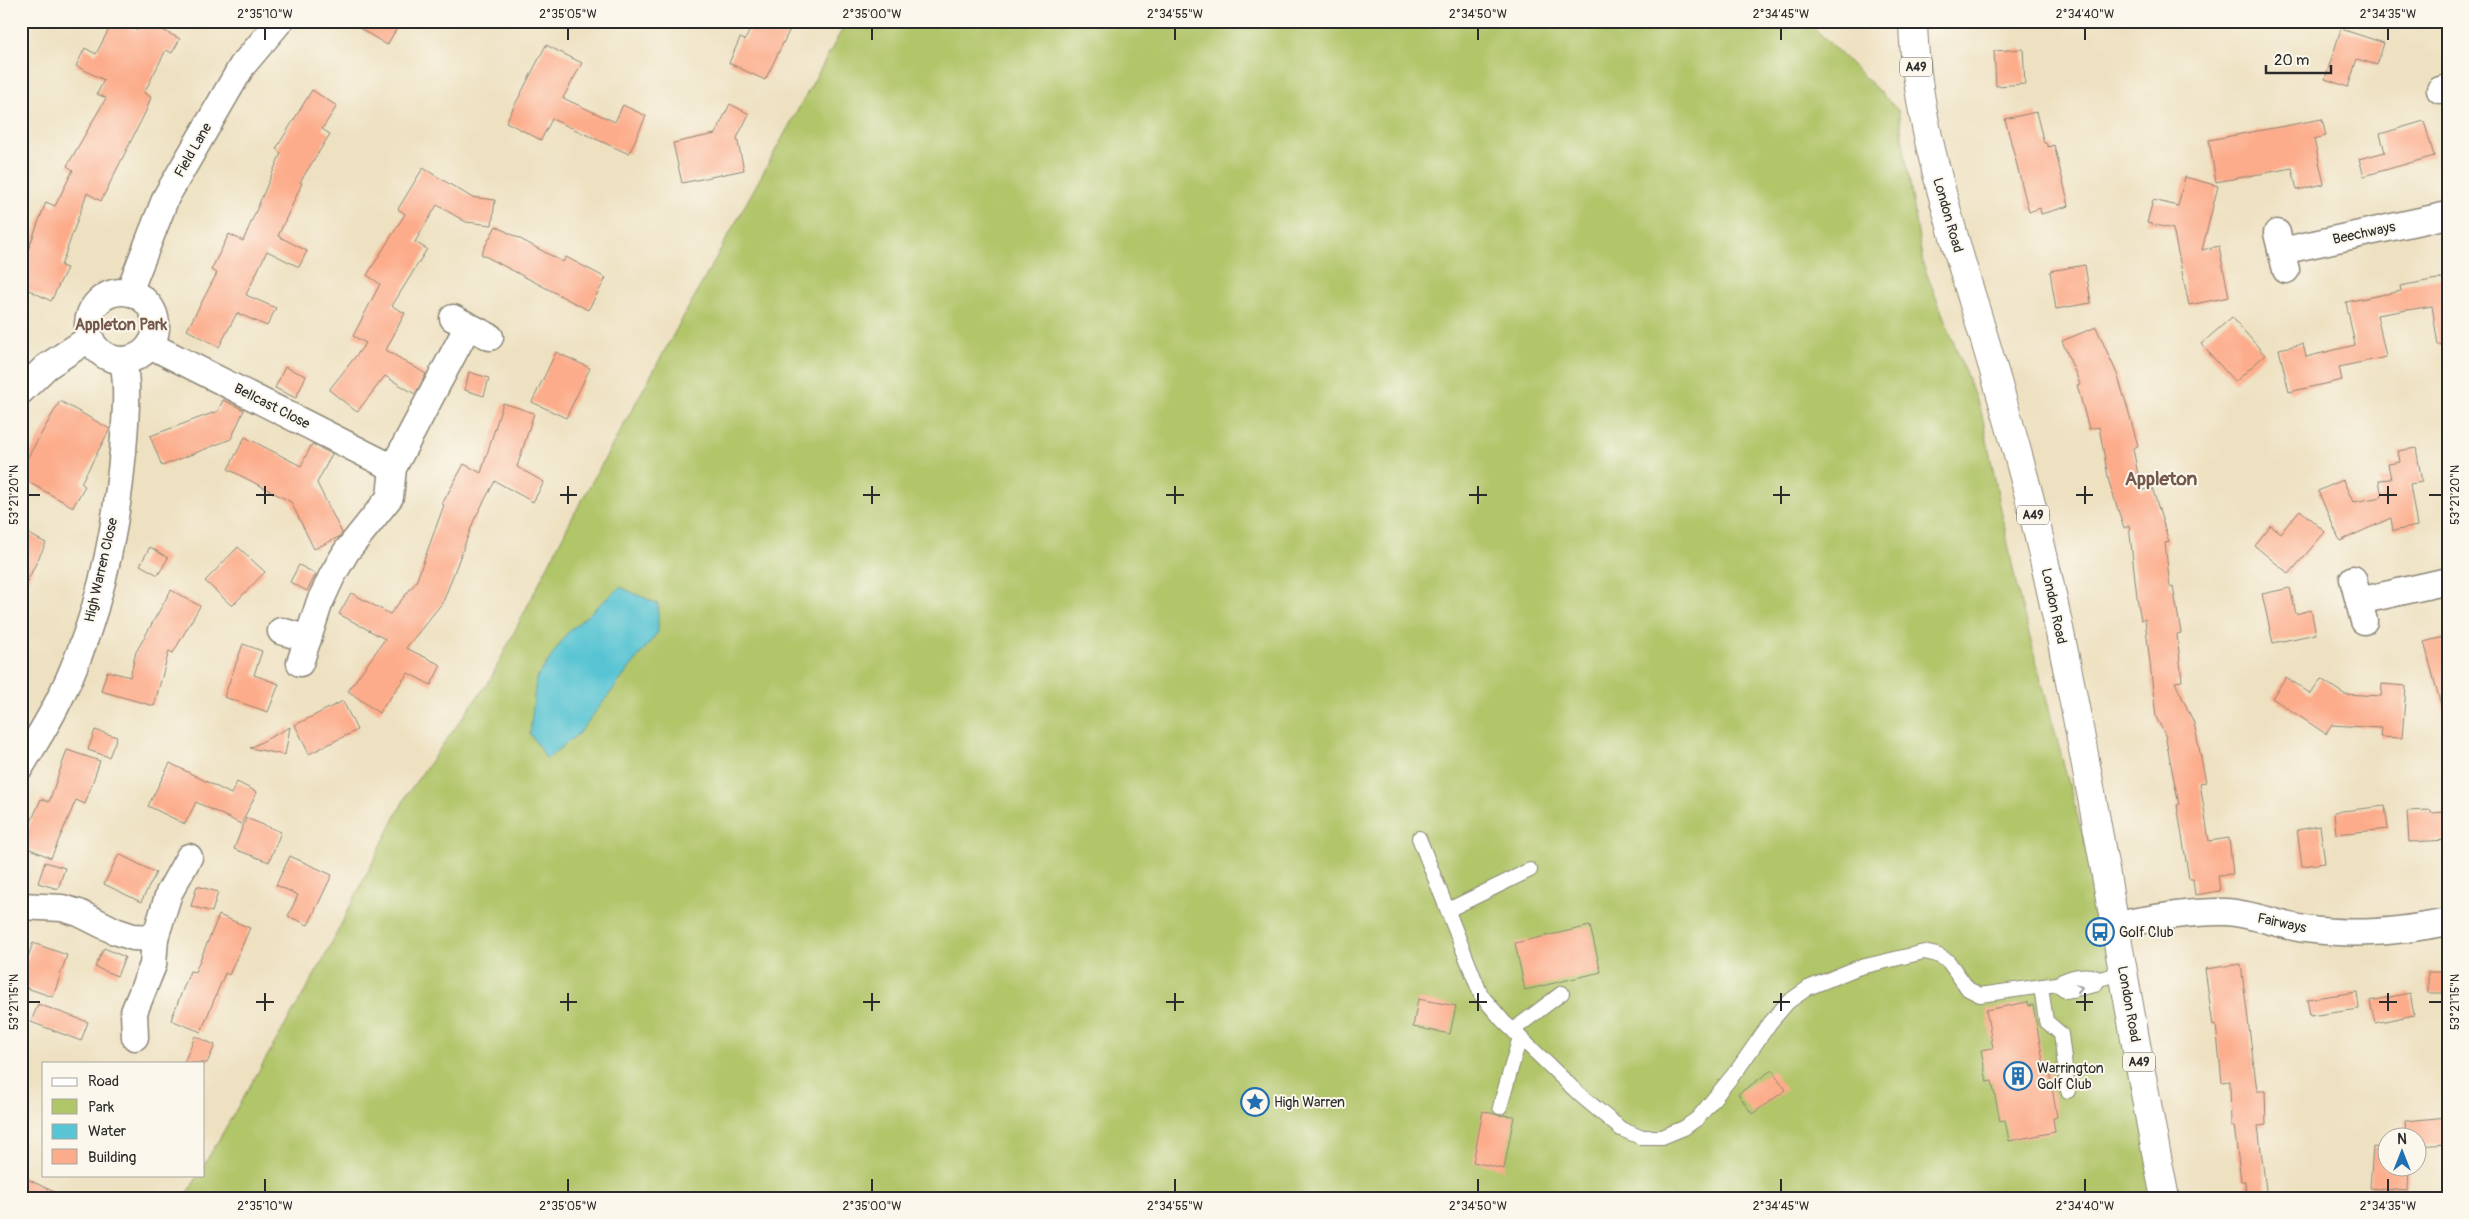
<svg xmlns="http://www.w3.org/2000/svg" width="2469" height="1219" viewBox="0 0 2469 1219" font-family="Pangolin,sans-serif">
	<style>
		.green { fill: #b1c569; stroke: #6e784a }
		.water { fill: #59c4d3; stroke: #42787f }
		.building { fill: #fcac8a }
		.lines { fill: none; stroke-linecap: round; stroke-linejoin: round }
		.service-casing { stroke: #8c8676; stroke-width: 16 }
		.minor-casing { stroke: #8c8676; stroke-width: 29 }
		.trunk-casing { stroke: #8c8676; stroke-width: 30 }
		.service { stroke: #fff; stroke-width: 14 }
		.minor { stroke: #fff; stroke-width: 26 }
		.trunk { stroke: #fff; stroke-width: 28 }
		.oneway { stroke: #a0a0a0 }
		.ticks { fill: none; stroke: #2b2b2b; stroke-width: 2 }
		.labels { text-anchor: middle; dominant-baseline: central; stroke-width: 4; stroke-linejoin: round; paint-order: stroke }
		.shield { fill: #fbf7ec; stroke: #696865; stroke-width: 1 }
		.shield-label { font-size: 12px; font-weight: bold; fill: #2b2b2b }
		.street-label { font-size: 14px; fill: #2b2b2b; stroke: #fbf7ec }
		.poi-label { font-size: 14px; fill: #2b2b2b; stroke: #fbf7ec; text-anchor: start }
		.quarter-label { font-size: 16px; font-weight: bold; fill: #74584c; stroke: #fbf7ec }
		.district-label { font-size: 19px; font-weight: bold; fill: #74584c; stroke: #fbf7ec }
		.neatline { fill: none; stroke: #2b2b2b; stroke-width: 2 }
		.ticks-label { font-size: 12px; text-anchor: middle; fill: #2b2b2b }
	</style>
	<rect width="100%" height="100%" fill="#fbf7ec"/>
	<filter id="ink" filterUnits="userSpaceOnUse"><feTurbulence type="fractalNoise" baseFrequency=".02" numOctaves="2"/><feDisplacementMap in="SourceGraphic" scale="10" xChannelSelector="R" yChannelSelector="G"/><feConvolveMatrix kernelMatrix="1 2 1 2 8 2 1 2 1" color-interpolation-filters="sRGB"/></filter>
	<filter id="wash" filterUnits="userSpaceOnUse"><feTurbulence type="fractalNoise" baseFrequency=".0096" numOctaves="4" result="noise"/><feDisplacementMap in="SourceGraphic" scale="20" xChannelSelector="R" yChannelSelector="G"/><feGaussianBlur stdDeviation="1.12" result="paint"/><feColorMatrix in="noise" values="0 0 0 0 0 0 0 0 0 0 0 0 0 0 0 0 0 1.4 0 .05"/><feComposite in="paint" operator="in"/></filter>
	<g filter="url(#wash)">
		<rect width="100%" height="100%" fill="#eee1c1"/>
		<path class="green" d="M847,21H1807L1898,110L1923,264L1982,415L2017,589L2128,1006L2171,1198H185L198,1175H204V1165L322,962L407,794L490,680L572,518Z"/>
		<path class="water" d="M620,587L658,604V632L579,733L547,759L530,734L536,679L568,632Z"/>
		<g id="blocks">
			<g class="building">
				<path d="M113,21H118L136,30L141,21H145L180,39L172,53L166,50L144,93L151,97L146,111L101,201L87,193L61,266L67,268L51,301L21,286V247L28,250L46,202L55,206L73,170L67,166L106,98L97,94L104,80L76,66L85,48L96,54Z"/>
				<path d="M348,21H401L387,45Z"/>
				<path d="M754,21H794L765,80L729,63L740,38L745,40Z"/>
				<path d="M2341,29L2384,43L2377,65L2357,59L2348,87L2325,79Z"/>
				<path d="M546,45L582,63L563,98L615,122L623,105L646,116L629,154L552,119L541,140L506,122Z"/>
				<path d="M2023,49L2025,84L1996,86L1994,51Z"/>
				<path d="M312,90L337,106L322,129L330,134L300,182L302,183L299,190L278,236L307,251L299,267L267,251L246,295L276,308L267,326L237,313L219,347L187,330L217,273L211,270L229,234L243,241L281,153L276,149Z"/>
				<path d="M730,104L749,114L737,138L744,170L682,183L673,143L715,134Z"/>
				<path d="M2036,112L2044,143H2046L2048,147L2054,145L2069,206L2041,214L2040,208L2029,212L2005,119Z"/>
				<path d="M2322,119L2326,136L2314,139L2324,184L2297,190L2292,168L2216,182L2209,140Z"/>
				<path d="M2424,121L2434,156L2364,176L2359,159L2385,152L2380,134Z"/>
				<path d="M423,168L471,197L495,200L492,225L466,222L437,205L415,242L427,249L392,306L405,313L386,350L426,374L415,394L385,376L357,412L329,390L366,343L353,336L380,284L367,275L405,214L398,209Z"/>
				<path d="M2185,177L2218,186L2202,250L2219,246L2229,297L2189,305L2173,229L2147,223L2153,200L2178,206Z"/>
				<path d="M496,226L563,262L566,257L606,278L588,310L481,254Z"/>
				<path d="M2085,265L2091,303L2056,309L2050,271Z"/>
				<path d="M2448,277V344L2438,345L2432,306L2377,315L2386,357L2339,367L2342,380L2289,392L2279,349L2303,344L2306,357L2355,345L2346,302L2401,291L2400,286Z"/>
				<path d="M2232,317L2265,355L2235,382L2201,344Z"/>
				<path d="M2096,327L2117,374L2127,406L2138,446L2133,448L2141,491L2152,487L2169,542L2165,543L2170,587L2173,586L2181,633L2177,634L2182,681L2175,682L2194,723L2206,782L2200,783L2209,841L2229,838L2233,874L2218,875L2220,891L2195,895L2193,879H2189L2177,805H2179L2165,735L2156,717L2145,619L2141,620L2137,597L2129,526L2124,528L2109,482L2099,427L2089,429L2077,385L2080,384L2062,341Z"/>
				<path d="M556,352L590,368L566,418L532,402Z"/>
				<path d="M285,367L306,376L296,398L275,388Z"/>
				<path d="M469,372L489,378L484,396L465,390Z"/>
				<path d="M223,400L244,410L231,439L162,466L150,436L218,411Z"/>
				<path d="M60,401L110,429L81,483L85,486L73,507L21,478V469Z"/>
				<path d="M503,403L534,413L517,467L544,482L533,502L495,481L474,520L443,602L406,648L441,665L431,685L408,673L379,713L348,691L385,639L339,614L351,593L390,614L416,582L444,505L442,504L464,464L481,473Z"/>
				<path d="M245,437L301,466L312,444L332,454L317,483L342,533L339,537L314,549L291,502L228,469Z"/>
				<path d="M2416,448L2422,482L2410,484L2417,526L2393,531L2391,518L2340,541L2318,491L2343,480L2353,502L2382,497L2379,480L2391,479L2388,464L2400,462L2398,451Z"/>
				<path d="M2300,510L2325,532L2289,574L2255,546L2271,526L2280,533Z"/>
				<path d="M21,530L46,543L21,594Z"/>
				<path d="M150,547L168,558L158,575L140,565Z"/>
				<path d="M238,547L265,572L232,606L205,581Z"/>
				<path d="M299,565L316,574L307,591L290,582Z"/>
				<path d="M2290,588L2296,614L2311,610L2316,634L2273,643L2262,594Z"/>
				<path d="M171,590L200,606L173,653L169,651L154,706L101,691L107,671L130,677L136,652Z"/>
				<path d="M2443,637L2448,656V709H2442L2424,642Z"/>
				<path d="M243,644L262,651L254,675L279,684L268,712L224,697Z"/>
				<path d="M2286,677L2311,694L2321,679L2344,694L2381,696L2382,684L2406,686L2402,738L2380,737L2381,728L2332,725L2326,734L2272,698Z"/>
				<path d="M343,701L357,730L309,754L295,725Z"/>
				<path d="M290,727L285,755L250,748Z"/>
				<path d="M95,730L117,737L109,757L88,750Z"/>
				<path d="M67,750L100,761L85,804L76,800L51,858L21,845L41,799L49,802Z"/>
				<path d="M170,763L231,794L237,782L257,792L241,824L196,802L185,824L148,806Z"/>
				<path d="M2385,806L2388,829L2336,834L2334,812Z"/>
				<path d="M2431,810V813L2448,812V840L2409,842L2407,811Z"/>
				<path d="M246,818L281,832L269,862L234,849Z"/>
				<path d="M2320,826L2325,863L2302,866L2297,830Z"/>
				<path d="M119,854L156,873L141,902L104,884Z"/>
				<path d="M290,856L332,875L308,925L288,916L298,895L276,885Z"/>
				<path d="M45,862L65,868L58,889L38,883Z"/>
				<path d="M197,886L218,892L212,912L191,906Z"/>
				<path d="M219,915L250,928L229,975L225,973L201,1032L171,1020L190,971L195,972Z"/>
				<path d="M1590,926L1601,972L1525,990L1515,943Z"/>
				<path d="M33,943L67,955L53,997L21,986V976Z"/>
				<path d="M104,948L125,957L117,976L95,967Z"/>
				<path d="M2241,964L2257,1091H2265L2266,1125L2258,1126L2267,1198H2246L2245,1181H2241L2234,1126H2231L2230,1081L2222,1082L2216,1025L2213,1026L2205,969Z"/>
				<rect x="2428" y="972" width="20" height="21"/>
				<path d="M2357,992L2359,1009L2310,1016L2307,999Z"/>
				<path d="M2410,993L2414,1015L2375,1023L2370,1001Z"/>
				<path d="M1418,999L1456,1006L1450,1034L1413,1027Z"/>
				<path d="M2028,1002L2029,1006L2033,1005L2045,1071L2049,1070L2057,1117L2053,1118L2055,1132L2009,1141L2005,1120L2000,1121L1992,1081L1987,1082L1981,1050L1993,1048L1986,1010Z"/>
				<path d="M38,1004L88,1022L81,1041L31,1022Z"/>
				<path d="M195,1036L215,1045L207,1063H184Z"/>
				<path d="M1772,1070L1786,1090L1752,1114L1738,1094Z"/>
				<path d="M1483,1111L1498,1115L1514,1116L1504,1169L1473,1162Z"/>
				<path d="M2448,1117V1144L2416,1146V1136H2406L2405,1121Z"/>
				<path d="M2373,1147L2386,1148V1166H2409L2408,1191L2370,1188Z"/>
				<path d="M21,1176L67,1198H21Z"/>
			</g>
		</g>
	</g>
	<g filter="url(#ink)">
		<use href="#blocks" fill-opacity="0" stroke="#8c8676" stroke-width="1"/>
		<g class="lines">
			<defs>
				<g id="service">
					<path d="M1419,838L1481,995L1503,1021L1579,1094L1621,1129L1640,1137H1662L1684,1128L1698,1118L1738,1069L1770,1023L1788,1002L1808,988L1857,968L1924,952L1937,955L1948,961L1968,989L1980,995L2057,984C2069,977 2086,972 2099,979L2124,973"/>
					<path d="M1448,910L1530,870"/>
					<path d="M2057,984L2067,991L2095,985L2099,979"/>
					<path d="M2041,987L2046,1021L2061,1034L2068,1091"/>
					<path d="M1513,1030L1562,993"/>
					<path d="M1500,1107L1520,1037"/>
				</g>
				<g id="minor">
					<path d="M2440,90L2448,88"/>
					<path d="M2277,233L2286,270"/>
					<path d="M2281,251L2448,215"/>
					<path d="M129,292L166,197L242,66L280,21"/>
					<circle cx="122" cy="326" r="34"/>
					<path d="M453,318L490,337"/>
					<path d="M150,345L393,468"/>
					<path d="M21,391L46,367L90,338"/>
					<path d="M2353,579L2364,621"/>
					<path d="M2359,601L2448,581"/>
					<path d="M281,631L308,639"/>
					<path d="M300,663L319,604L332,576L346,552L390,497L393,468L468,326"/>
					<path d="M21,766C34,744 48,723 59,700C97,624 116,535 123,451C125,421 129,389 123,360"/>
					<path d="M21,906L62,908L79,913L115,931L133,937L155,938L169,893L189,857"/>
					<path d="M2115,925C2151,919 2189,911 2225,912C2252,913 2278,925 2304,929C2357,936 2396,932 2448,922"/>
					<path d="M135,1037L134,1012L153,965L155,938"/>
				</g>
				<path id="trunk" d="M1913,21C1915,103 1938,180 1960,258C1985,341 2011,424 2032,508C2087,736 2119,968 2165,1198"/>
			</defs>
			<use href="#service" class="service-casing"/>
			<use href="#minor" class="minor-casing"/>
			<use href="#trunk" class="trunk-casing"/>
			<use href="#service" class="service"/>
			<use href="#minor" class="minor"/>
			<use href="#trunk" class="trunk"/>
		</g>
		<defs><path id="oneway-chevron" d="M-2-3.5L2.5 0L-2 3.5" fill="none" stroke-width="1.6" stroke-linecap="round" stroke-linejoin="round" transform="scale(1.25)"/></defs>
		<use class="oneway" href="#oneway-chevron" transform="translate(2079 988) rotate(-11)"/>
	</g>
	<path class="ticks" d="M265,28V40M568,28V40M872,28V40M1175,28V40M1478,28V40M1781,28V40M2085,28V40M2388,28V40M265,486V504M568,486V504M872,486V504M1175,486V504M1478,486V504M1781,486V504M2085,486V504M2388,486V504M28,495H40M256,495H274M560,495H577M863,495H880M1166,495H1184M1469,495H1487M1773,495H1790M2076,495H2093M2379,495H2397M2429,495H2442M265,993V1011M568,993V1011M872,993V1011M1175,993V1011M1478,993V1011M1781,993V1011M2085,993V1011M2388,993V1011M28,1002H40M256,1002H274M560,1002H577M863,1002H880M1166,1002H1184M1469,1002H1487M1773,1002H1790M2076,1002H2093M2379,1002H2397M2429,1002H2442M265,1179V1192M568,1179V1192M872,1179V1192M1175,1179V1192M1478,1179V1192M1781,1179V1192M2085,1179V1192M2388,1179V1192"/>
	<defs>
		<symbol id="bus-ring" viewBox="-11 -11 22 22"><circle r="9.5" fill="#fbf7ec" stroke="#1f6fb2" stroke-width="1.5"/><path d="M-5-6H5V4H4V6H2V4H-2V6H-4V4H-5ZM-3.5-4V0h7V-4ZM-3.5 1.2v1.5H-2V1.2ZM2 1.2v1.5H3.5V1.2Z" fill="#1f6fb2"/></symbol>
		<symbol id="building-ring" viewBox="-11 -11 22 22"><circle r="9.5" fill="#fbf7ec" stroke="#1f6fb2" stroke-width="1.5"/><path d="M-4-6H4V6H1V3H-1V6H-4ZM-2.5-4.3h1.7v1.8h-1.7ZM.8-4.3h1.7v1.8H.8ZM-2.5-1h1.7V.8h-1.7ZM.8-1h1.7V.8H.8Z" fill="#1f6fb2"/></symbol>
		<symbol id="sight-ring" viewBox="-11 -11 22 22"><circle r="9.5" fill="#fbf7ec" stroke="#1f6fb2" stroke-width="1.5"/><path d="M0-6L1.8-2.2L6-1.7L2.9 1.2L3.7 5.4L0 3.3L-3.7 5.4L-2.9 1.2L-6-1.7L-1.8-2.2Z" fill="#1f6fb2"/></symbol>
	</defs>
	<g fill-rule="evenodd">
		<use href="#bus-ring" x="2084" y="916" width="32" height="32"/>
		<use href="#building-ring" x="2002" y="1060" width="32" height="32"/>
		<use href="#sight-ring" x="1239" y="1086" width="32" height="32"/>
	</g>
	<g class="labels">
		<g class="shield">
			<rect x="1900" y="57.5" width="32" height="19" rx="4"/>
			<rect x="2017" y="505.5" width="32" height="19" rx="4"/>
			<rect x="2123" y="1052.5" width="32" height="19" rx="4"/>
		</g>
		<g class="shield-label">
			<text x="1916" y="67">A49</text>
			<text x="2033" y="515">A49</text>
			<text x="2139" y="1062">A49</text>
		</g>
		<g class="street-label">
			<text transform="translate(193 150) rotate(-60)">Field Lane</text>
			<text transform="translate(1948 215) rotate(74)">London Road</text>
			<text transform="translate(2364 233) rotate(-12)">Beechways</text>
			<text transform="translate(272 406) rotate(27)">Bellcast Close</text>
			<text transform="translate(101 570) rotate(-77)">High Warren Close</text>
			<text transform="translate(2054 606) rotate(78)">London Road</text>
			<text transform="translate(2282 923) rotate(12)">Fairways</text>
			<text transform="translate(2129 1004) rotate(80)">London Road</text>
		</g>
		<g class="poi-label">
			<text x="2119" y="932">Golf Club</text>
			<text x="2037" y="1068">Warrington<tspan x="2037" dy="16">Golf Club</tspan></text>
			<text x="1274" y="1102">High Warren</text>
		</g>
		<g class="quarter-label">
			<text x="121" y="325">Appleton Park</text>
		</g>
		<g class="district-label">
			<text x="2161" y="479">Appleton</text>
		</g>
	</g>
	<rect width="2469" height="1219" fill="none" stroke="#fbf7ec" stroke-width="55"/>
	<rect x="42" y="1062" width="162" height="115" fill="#fbf7ec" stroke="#a8a59f"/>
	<rect x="52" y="1078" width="25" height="8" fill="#ffffff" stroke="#a8a59f"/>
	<text x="88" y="1086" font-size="15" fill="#2b2b2b">Road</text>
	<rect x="52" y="1099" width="25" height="15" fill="#b1c569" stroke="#a8a59f"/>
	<text x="88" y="1112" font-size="15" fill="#2b2b2b">Park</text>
	<rect x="52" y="1124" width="25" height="15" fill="#59c4d3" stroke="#a8a59f"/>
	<text x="88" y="1136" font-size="15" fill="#2b2b2b">Water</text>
	<rect x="52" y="1149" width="25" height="15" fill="#fcac8a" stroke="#a8a59f"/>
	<text x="88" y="1162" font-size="15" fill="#2b2b2b">Building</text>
	<g transform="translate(2402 1152)"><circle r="24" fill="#fbf7ec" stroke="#a8a59f"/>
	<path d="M0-4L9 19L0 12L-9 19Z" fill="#1f6fb2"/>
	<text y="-8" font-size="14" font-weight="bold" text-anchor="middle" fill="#2b2b2b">N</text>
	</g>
	<path d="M2266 65v8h65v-8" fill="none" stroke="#2b2b2b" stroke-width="2.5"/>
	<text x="2274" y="65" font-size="15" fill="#2b2b2b" stroke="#fbf7ec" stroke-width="4" paint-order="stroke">20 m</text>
	<rect x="28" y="28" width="2414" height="1164" class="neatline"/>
	<g class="ticks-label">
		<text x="265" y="18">2°35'10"W</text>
		<text x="568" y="18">2°35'05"W</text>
		<text x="872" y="18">2°35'00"W</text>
		<text x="1175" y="18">2°34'55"W</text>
		<text x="1478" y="18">2°34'50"W</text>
		<text x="1781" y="18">2°34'45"W</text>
		<text x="2085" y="18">2°34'40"W</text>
		<text x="2388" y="18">2°34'35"W</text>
		<text transform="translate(14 495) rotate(-90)" y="4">53°21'20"N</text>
		<text transform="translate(2455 495) rotate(-90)" y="4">53°21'20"N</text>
		<text transform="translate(14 1002) rotate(-90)" y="4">53°21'15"N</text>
		<text transform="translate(2455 1002) rotate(-90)" y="4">53°21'15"N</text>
		<text x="265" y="1210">2°35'10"W</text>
		<text x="568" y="1210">2°35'05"W</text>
		<text x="872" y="1210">2°35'00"W</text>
		<text x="1175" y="1210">2°34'55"W</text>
		<text x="1478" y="1210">2°34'50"W</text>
		<text x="1781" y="1210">2°34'45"W</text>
		<text x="2085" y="1210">2°34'40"W</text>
		<text x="2388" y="1210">2°34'35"W</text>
	</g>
</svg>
